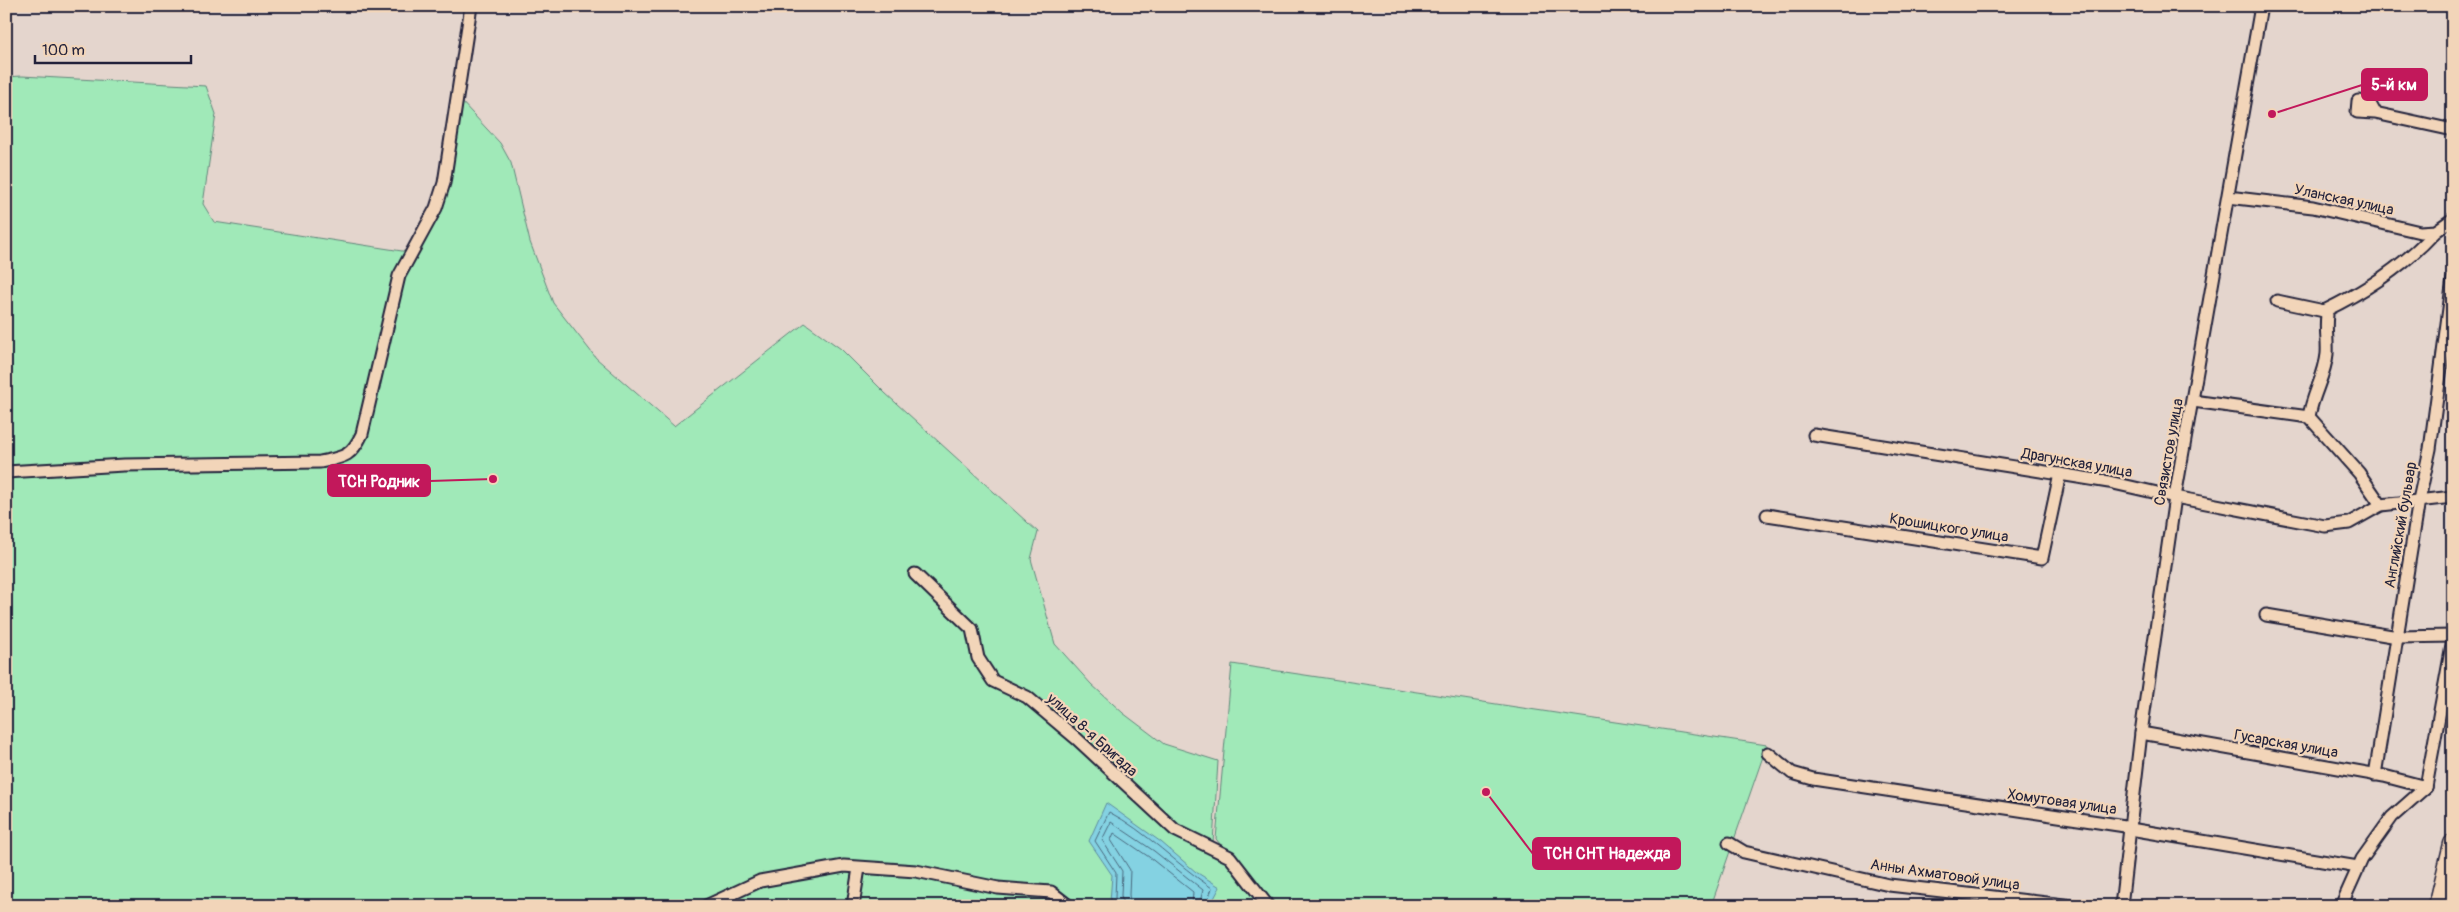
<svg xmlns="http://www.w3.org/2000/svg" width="2459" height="912" viewBox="0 0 2459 912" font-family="Pangolin,sans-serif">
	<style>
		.green { fill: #a0e9b8; stroke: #61867a }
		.water { fill: #84d2e2; stroke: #5d8c9f }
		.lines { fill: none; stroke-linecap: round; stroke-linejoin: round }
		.shore { stroke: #49687e; stroke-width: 1 }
		.minor-casing { stroke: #22223b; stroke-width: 15 }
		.primary-casing { stroke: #22223b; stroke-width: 21 }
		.minor { stroke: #f2d5b9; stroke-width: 11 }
		.primary { stroke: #f2d5b9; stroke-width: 18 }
		.labels { text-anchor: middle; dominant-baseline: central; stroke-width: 4.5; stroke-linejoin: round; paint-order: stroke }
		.street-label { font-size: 15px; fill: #22223b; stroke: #f2d5b9 }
		.leader { fill: none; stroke: #c2185b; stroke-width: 2 }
		.callout-dot { fill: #c2185b; stroke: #f2d5b9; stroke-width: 2 }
		.callout { fill: #c2185b; stroke: #c2185b; stroke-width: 2 }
		.callout-label { font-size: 16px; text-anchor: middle; font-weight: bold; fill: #fff }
	</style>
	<rect width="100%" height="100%" fill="#e4d5cd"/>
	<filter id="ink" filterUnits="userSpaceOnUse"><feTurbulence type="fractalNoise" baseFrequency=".02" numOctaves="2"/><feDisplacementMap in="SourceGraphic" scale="10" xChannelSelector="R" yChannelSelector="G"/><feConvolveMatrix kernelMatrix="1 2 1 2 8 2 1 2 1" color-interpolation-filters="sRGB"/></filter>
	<g filter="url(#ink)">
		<g class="green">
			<path d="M22,76L206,86L216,114L203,204L214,222L415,253L445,191L460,100L500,143L511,163L530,242L553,303L596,358L674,426L805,323L841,349L885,393L1038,532L1031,559L1055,644L1091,684L1123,713L1164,744L1218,761L1213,843L1263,906H6V77Z"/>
			<path d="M1232,664L1767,745L1711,906H1270L1216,839Z"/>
		</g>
		<path class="water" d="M1106,803L1161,842L1196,872L1220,887L1210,906H1116L1110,902L1112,875L1089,841Z"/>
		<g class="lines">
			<g class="shore">
				<path d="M1117,906L1115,898L1116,873L1095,841L1109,812C1146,831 1177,865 1212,888L1206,906"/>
				<path d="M1124,906L1121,896L1122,871L1102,840L1111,822L1154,851L1203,890L1199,906"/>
				<path d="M1131,906L1129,895L1130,870L1111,840L1114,833L1149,857L1193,892L1192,906"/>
			</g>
			<defs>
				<g id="minor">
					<path d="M2375,113L2369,102L2358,101L2357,112L2375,113L2453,130"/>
					<path d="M2228,197L2313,207L2420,232L2436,231L2453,219"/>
					<path d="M2277,301L2324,311"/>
					<path d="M2193,401L2309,417"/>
					<path d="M1814,435L2109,482L2175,497L2325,526L2349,523L2381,505L2453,497"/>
					<path d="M6,472L124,465L320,462C344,457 351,457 362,434L399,276L436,208L444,183L471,6"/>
					<path d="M2381,505L2359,473L2309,417C2312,395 2325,376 2327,354C2328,341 2325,328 2327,315L2324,311C2366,291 2404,266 2436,231"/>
					<path d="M1767,515L2042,558L2060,474"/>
					<path d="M915,574L972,629L978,658L993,681L1027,697L1077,739L1175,830L1230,857L1268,906"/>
					<path d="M2266,615L2398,637L2453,636"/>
					<path d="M2141,733L2384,776L2426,787"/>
					<path d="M1768,753L1792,773L1813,779L2125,826L2130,829L2358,867"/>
					<path d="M2375,775L2419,500L2430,449L2453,279"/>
					<path d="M2426,787L2453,640"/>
					<path d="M1729,843L1744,852L1889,885L2073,906"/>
					<path d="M706,906L760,881L844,866L916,871L998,888L1051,892L1069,906"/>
					<path d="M853,906L859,868"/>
					<path d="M2121,906L2141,733L2175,497L2261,6"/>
					<path d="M2341,906L2362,859L2392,817L2426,787"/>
				</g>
				<path id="primary" d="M2438,906L2453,844"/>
			</defs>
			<use href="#minor" class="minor-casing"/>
			<use href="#primary" class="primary-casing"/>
			<use href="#minor" class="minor"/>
			<use href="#primary" class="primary"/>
		</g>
	</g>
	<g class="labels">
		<g class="street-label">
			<text transform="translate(2344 200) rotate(12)">Уланская улица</text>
			<text transform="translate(2169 452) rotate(-80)">Связистов улица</text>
			<text transform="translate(2077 463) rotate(10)">Драгунская улица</text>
			<text transform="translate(2401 525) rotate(-80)">Английский бульвар</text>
			<text transform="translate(1949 528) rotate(9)">Крошицкого улица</text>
			<text transform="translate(1092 735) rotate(42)">улица 8-я Бригада</text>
			<text transform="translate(2286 744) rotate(10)">Гусарская улица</text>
			<text transform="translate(2062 802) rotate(8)">Хомутовая улица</text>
			<text transform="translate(1945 875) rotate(8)">Анны Ахматовой улица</text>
		</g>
	</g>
	<path class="leader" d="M2272 114L2362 85M493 479L430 481M1486 792L1533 854"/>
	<g class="callout-dot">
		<circle cx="2272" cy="114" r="5"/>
		<circle cx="493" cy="479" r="5"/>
		<circle cx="1486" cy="792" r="5"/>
	</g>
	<g class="callout">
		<rect x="2362" y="69" width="65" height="31" rx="5"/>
		<rect x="328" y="465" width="102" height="31" rx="5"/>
		<rect x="1533" y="838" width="147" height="31" rx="5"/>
	</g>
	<g class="callout-label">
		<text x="2394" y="90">5-й км</text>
		<text x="379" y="487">ТСН Родник</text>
		<text x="1607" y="859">ТСН СНТ Надежда</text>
	</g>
	<rect width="2459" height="912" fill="none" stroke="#f2d5b9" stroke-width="25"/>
	<rect x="12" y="12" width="2434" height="887" fill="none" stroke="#22223b" stroke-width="2" filter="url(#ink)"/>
	<path d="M35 55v8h156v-8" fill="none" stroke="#22223b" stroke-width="2.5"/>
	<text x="42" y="55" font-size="15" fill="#22223b" stroke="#f2d5b9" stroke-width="4" paint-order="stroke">100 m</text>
</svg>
